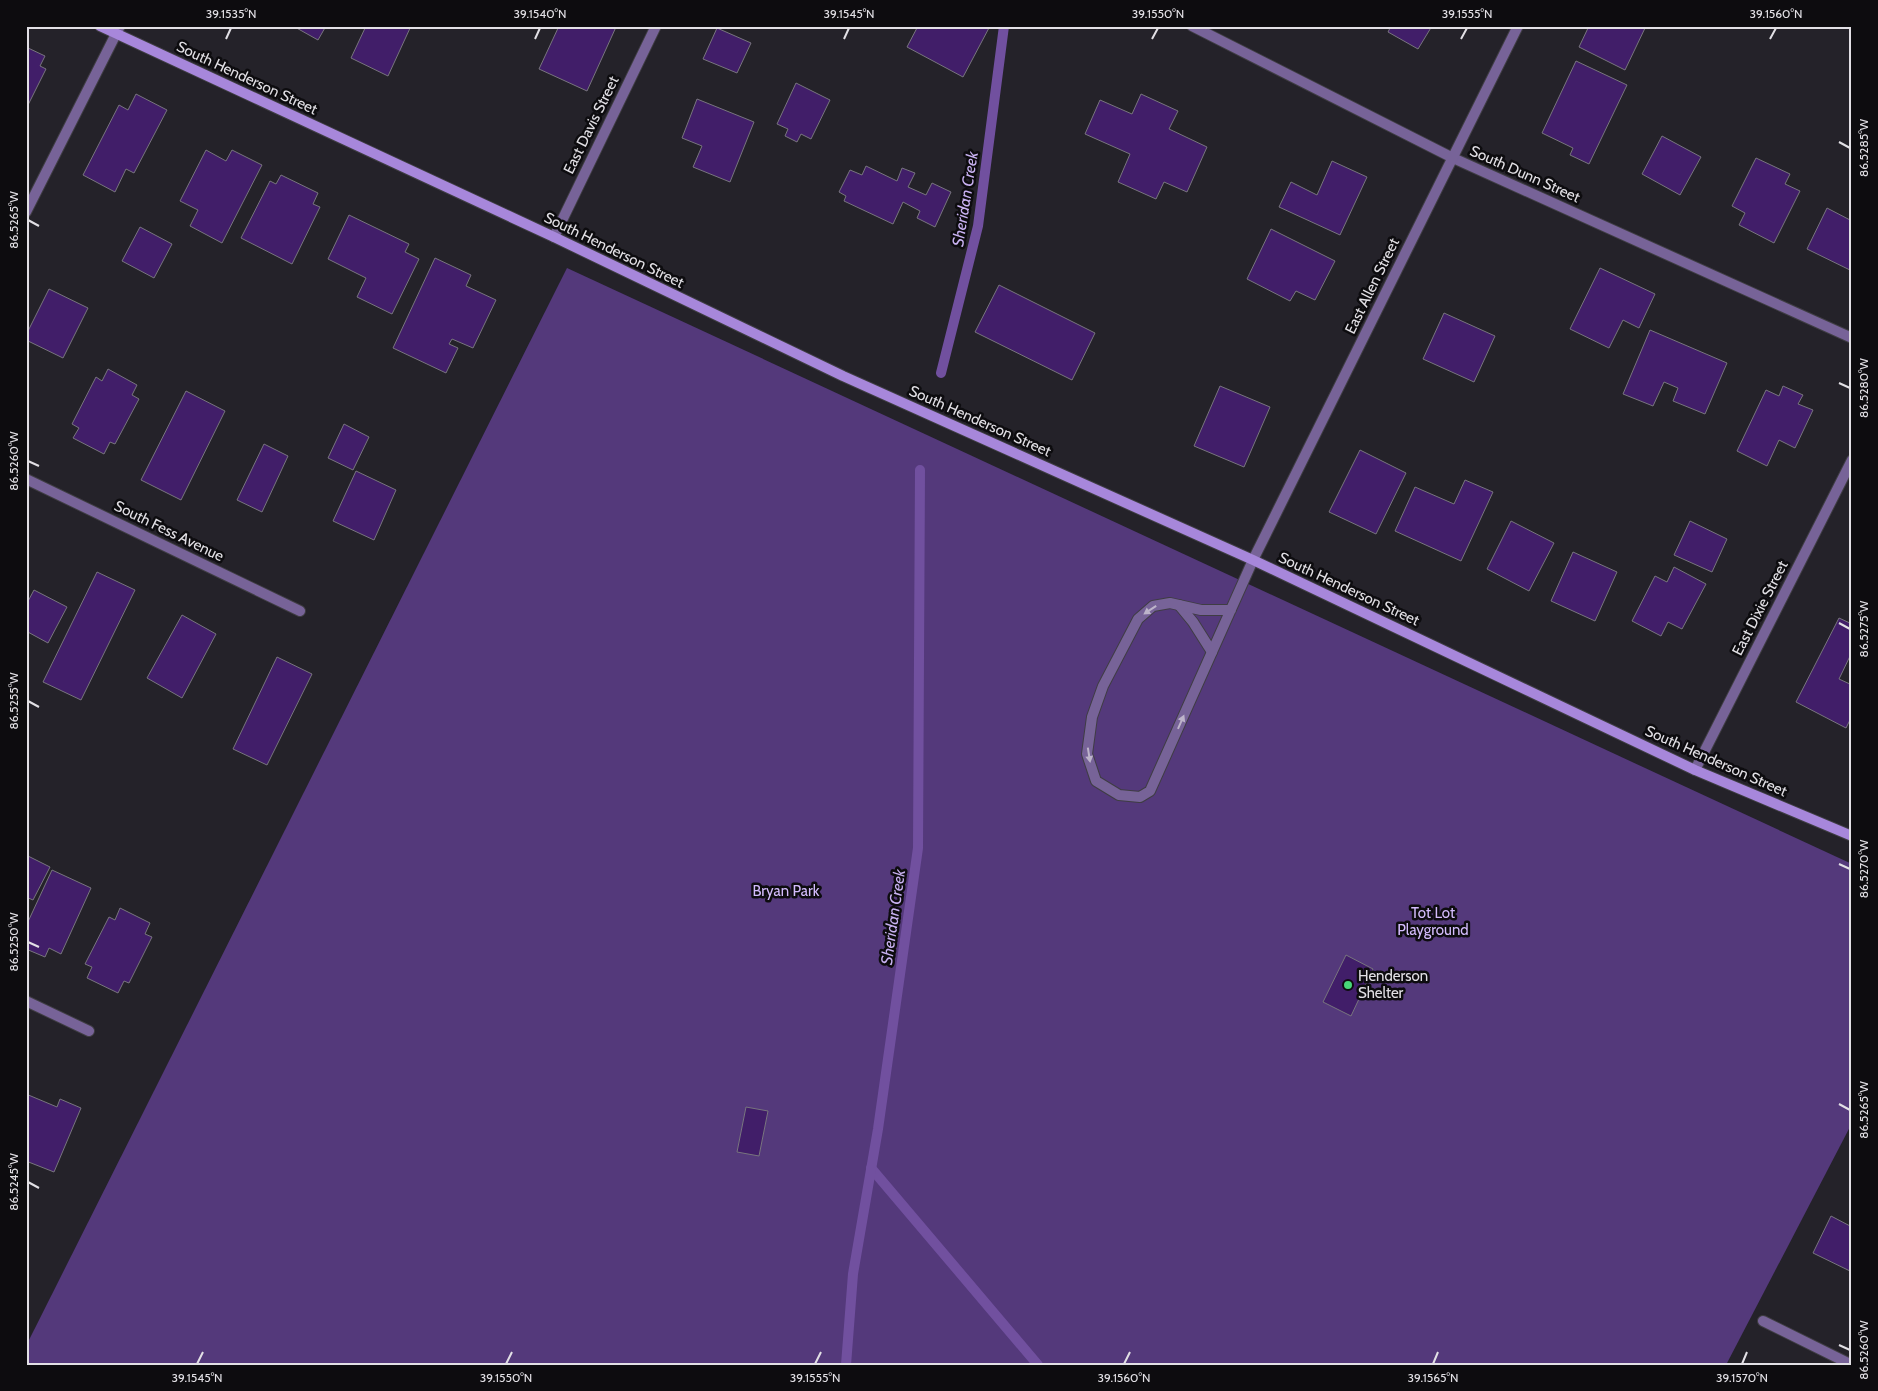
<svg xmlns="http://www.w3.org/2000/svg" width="1878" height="1391" viewBox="0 0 1878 1391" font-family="Cabin,sans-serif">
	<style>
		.green { fill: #54397b }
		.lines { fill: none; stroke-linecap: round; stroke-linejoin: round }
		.stream { stroke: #71509f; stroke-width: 10 }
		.building { fill: #411e69; stroke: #78757e }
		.lane-casing { stroke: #3f3d43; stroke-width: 12 }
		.street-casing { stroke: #3f3d43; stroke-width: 12 }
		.secondary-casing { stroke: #3f3d43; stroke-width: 12 }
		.lane { stroke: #776398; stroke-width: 10 }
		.street { stroke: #776398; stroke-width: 10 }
		.secondary { stroke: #a787db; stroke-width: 10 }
		.oneway { fill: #bdb4ca }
		.ticks { fill: none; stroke: #e2e0e5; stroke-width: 2 }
		.poi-dot { fill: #48d779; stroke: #0d0c0f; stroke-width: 2 }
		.labels { text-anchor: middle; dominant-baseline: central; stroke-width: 5; stroke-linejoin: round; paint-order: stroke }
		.street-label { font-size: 15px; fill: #e2e0e5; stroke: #0d0c0f }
		.park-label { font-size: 15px; fill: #d4bcfd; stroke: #0d0c0f }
		.poi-label { font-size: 15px; fill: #e2e0e5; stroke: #0d0c0f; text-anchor: start }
		.water-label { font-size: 16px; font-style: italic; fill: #c9b2f2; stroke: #0d0c0f }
		.neatline { fill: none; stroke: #e2e0e5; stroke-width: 2 }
		.ticks-label { font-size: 12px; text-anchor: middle; fill: #e2e0e5 }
	</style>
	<rect width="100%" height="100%" fill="#242229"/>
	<path class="green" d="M567,268L1852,864V1123L1726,1365H26V1346Z"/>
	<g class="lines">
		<g class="stream">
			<path d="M941,373L978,226L1004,26"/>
			<path d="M871,1168L1038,1365"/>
			<path d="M846,1365L853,1274L878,1129L918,848L920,470"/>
		</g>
	</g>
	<g class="building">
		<path d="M293,26H326L318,40Z"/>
		<path d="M366,26H411L388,76L351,58Z"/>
		<path d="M559,26L616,27L587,91L539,69Z"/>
		<path d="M918,26H990L963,77L907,47Z"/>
		<path d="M1391,26H1432L1418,49L1388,32Z"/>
		<path d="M1589,26H1646L1625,70L1579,47Z"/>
		<path d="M717,28L751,43L737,73L703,59Z"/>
		<path d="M26,47L45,56L40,66L46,69L26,109Z"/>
		<path d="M1576,61L1627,85L1589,164L1570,155L1573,148L1542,133Z"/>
		<path d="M796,83L830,100L811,139L801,134L797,142L785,136L788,129L777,124Z"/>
		<path d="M136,94L167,110L134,173L126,169L115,192L83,175L119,105L128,110Z"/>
		<path d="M1141,94L1178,111L1169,129L1207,147L1187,192L1164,182L1156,199L1118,182L1130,154L1085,134L1100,100L1132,114Z"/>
		<path d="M697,99L754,122L730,182L693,167L702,146L682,138Z"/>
		<path d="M1662,136L1701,157L1680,195L1642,174Z"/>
		<path d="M206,150L226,161L232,150L262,165L222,243L190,226L198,210L180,201Z"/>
		<path d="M1756,158L1790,174L1785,184L1800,191L1774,243L1739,225L1745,213L1732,206Z"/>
		<path d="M1332,161L1367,177L1340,235L1279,207L1291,182L1317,195Z"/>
		<path d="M866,166L897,181L902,168L915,173L908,187L926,195L932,183L951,192L935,227L917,218L920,211L903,202L893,224L844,201L846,196L839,192L850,170L862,175Z"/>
		<path d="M281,175L318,193L313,204L320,207L292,264L241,238L270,181L276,184Z"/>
		<path d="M1827,208L1852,221V271L1807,249Z"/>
		<path d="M349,215L409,244L405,252L419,259L392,314L357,297L366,278L328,259Z"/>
		<path d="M140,227L172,244L154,278L122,261Z"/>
		<path d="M1271,229L1335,261L1315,300L1296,291L1290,301L1247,279Z"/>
		<path d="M435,258L471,275L466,286L496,300L473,348L452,339L449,344L458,348L446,373L393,348Z"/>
		<path d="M1600,268L1655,294L1639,328L1623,320L1609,348L1570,329Z"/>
		<path d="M999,285L1095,333L1072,380L975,332Z"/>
		<path d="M49,289L88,308L63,358L26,340V335Z"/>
		<path d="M1444,313L1495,336L1474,382L1423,359Z"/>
		<path d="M1650,330L1727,363L1705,414L1673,401L1678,388L1664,382L1653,406L1623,394Z"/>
		<path d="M108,369L137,385L132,395L139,399L115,444L110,442L104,454L73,438L79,428L72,424L96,377L102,381Z"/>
		<path d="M1220,386L1270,407L1244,467L1194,446Z"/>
		<path d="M1783,386L1803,395L1798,404L1813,410L1795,448L1779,440L1767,466L1737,451L1766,390L1779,396Z"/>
		<path d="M186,391L225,411L181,500L141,480Z"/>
		<path d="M344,424L369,437L353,470L328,458Z"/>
		<path d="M264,444L288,456L262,512L237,500Z"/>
		<path d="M1360,450L1406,473L1376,534L1329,512Z"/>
		<path d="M356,471L396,490L374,540L333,521Z"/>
		<path d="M1465,480L1493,492L1461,561L1395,531L1415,487L1454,504Z"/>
		<path d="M1511,521L1554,543L1529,591L1487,569Z"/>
		<path d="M1690,521L1727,539L1712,572L1674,555Z"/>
		<path d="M1573,552L1617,572L1595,621L1551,601Z"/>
		<path d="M1674,567L1706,584L1682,629L1668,622L1661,636L1632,621L1655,576L1667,582Z"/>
		<path d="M97,572L135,590L81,700L43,682Z"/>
		<path d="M34,590L67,607L48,643L26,631V605Z"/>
		<path d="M182,615L216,634L182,698L147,678Z"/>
		<path d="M1839,618L1852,624V652L1839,679L1852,685V716L1846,728L1796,702Z"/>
		<path d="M277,657L312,674L267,765L233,749Z"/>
		<path d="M26,855L50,867L33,900L26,897Z"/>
		<path d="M52,870L91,888L61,954L49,948L45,957L26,949V926Z"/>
		<path d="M120,908L150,923L145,934L152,937L129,983L124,981L118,993L87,978L92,967L85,964L109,917L115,920Z"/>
		<path d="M1346,955L1373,969L1351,1016L1323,1002Z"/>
		<path d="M26,1094L57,1107L60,1099L81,1108L54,1172L26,1161Z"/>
		<path d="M746,1107L768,1111L759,1156L737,1152Z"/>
		<path d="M1831,1216L1852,1227V1272L1813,1253Z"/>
	</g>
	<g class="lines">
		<defs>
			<g id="lane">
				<path d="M1179,605L1193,622L1212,652"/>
				<path d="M1231,610H1201L1170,603L1153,606L1138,619L1103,686L1092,717L1087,754L1096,781L1119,795L1140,797L1150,791C1185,714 1219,637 1253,560"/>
			</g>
			<g id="street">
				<path d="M1192,26L1453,158L1852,338"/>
				<path d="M26,212L120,26"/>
				<path d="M554,237L656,26"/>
				<path d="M26,479L300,611"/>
				<path d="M1253,560L1518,26"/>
				<path d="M1695,770L1852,460"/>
				<path d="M26,1001L89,1031"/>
				<path d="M1763,1321L1852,1365"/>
			</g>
			<path id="secondary" d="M100,26L554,237L843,376L1253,560L1695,770L1852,836"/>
		</defs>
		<use href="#lane" class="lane-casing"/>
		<use href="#street" class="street-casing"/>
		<use href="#secondary" class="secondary-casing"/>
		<use href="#lane" class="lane"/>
		<use href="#street" class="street"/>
		<use href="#secondary" class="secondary"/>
	</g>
	<defs><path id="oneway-solid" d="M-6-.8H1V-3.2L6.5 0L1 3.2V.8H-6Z" transform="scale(1.25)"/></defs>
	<g class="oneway">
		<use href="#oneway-solid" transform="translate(1150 610) rotate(146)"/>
		<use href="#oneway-solid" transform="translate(1181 722) rotate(-66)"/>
		<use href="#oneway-solid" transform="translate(1089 755) rotate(81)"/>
	</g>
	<path class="ticks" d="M226,39L231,28M535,39L540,28M844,39L849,28M1152,39L1158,28M1461,39L1467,28M1770,39L1776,28M1839,142L1850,148M28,220L39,226M1839,383L1850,388M28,461L39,466M1839,623L1850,629M28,701L39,707M1839,864L1850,869M28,942L39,947M1839,1104L1850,1110M28,1182L39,1188M1839,1345L1850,1350M197,1364L203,1352M506,1364L512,1352M815,1364L821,1352M1124,1364L1130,1352M1433,1364L1438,1352M1742,1364L1747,1352"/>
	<circle class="poi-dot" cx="1348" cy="985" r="5"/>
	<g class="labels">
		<g class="street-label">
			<text transform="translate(247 78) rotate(25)">South Henderson Street</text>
			<text transform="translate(591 125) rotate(-64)">East Davis Street</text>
			<text transform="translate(1525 174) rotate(24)">South Dunn Street</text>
			<text transform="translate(614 250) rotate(26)">South Henderson Street</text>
			<text transform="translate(1372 286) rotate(-64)">East Allen Street</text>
			<text transform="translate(980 421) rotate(24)">South Henderson Street</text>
			<text transform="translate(169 531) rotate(26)">South Fess Avenue</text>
			<text transform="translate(1349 589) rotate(25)">South Henderson Street</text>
			<text transform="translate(1760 608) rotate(-63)">East Dixie Street</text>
			<text transform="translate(1716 761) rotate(24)">South Henderson Street</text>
		</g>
		<g class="park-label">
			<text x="786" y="891">Bryan Park</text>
			<text x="1433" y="913">Tot Lot<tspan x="1433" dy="17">Playground</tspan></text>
		</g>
		<g class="poi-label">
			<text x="1358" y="976">Henderson<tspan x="1358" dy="17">Shelter</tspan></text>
		</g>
		<g class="water-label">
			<text transform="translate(965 199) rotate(-81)">Sheridan Creek</text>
			<text transform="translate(893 917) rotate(-82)">Sheridan Creek</text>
		</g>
	</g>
	<rect width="1878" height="1391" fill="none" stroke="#0d0c0f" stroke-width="55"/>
	<rect x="28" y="28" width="1822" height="1336" class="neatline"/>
	<g class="ticks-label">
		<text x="231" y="18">39.1535°N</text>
		<text x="540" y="18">39.1540°N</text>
		<text x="849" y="18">39.1545°N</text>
		<text x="1158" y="18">39.1550°N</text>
		<text x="1467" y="18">39.1555°N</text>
		<text x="1776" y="18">39.1560°N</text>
		<text transform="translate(1864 148) rotate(-90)" y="4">86.5285°W</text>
		<text transform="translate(14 220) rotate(-90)" y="4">86.5265°W</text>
		<text transform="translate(1864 388) rotate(-90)" y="4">86.5280°W</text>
		<text transform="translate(14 461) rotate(-90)" y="4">86.5260°W</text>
		<text transform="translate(1864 629) rotate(-90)" y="4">86.5275°W</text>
		<text transform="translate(14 701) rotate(-90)" y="4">86.5255°W</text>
		<text transform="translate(1864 869) rotate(-90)" y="4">86.5270°W</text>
		<text transform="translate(14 942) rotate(-90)" y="4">86.5250°W</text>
		<text transform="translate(1864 1110) rotate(-90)" y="4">86.5265°W</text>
		<text transform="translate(14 1182) rotate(-90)" y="4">86.5245°W</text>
		<text transform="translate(1864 1350) rotate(-90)" y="4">86.5260°W</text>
		<text x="197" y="1382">39.1545°N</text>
		<text x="506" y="1382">39.1550°N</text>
		<text x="815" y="1382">39.1555°N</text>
		<text x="1124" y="1382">39.1560°N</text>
		<text x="1433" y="1382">39.1565°N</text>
		<text x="1742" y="1382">39.1570°N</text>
	</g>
</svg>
